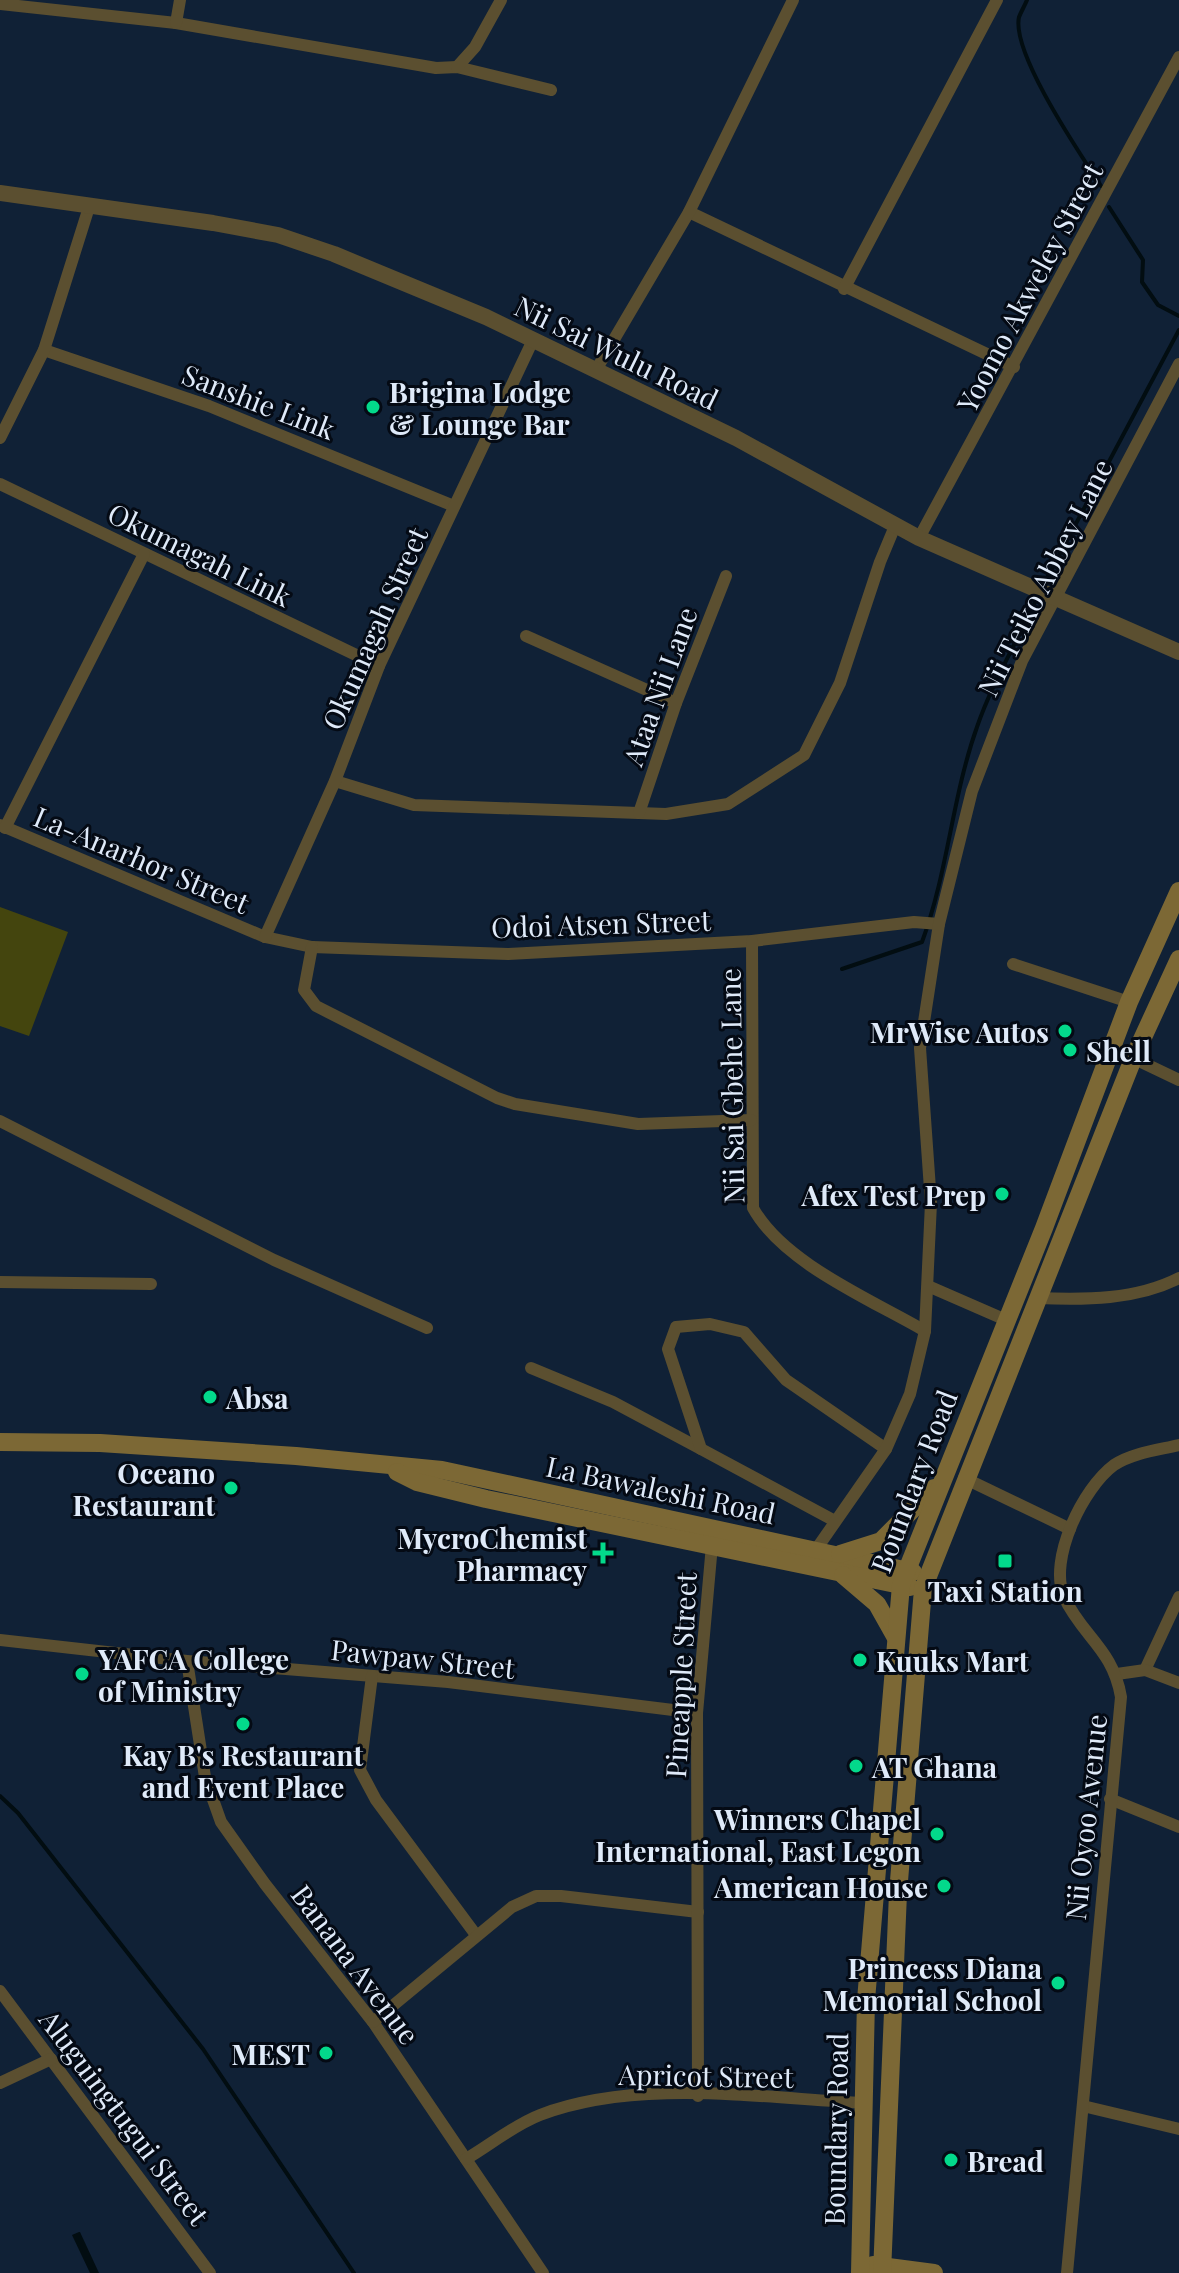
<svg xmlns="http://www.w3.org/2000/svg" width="1179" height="2273" viewBox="0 0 1179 2273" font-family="'Playfair Display',serif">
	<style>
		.green { fill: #44450e }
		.water { fill: #020d11 }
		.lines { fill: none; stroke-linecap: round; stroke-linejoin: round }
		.stream { stroke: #020d11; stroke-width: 4 }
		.minor { stroke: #5b4f30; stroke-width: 12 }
		.tertiary { stroke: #5b4f30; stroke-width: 16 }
		.secondary { stroke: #7c6835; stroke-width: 18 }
		.poi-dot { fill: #03d98b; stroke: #040a14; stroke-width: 3 }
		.labels { text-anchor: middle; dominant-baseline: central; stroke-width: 6; stroke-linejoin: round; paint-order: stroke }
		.street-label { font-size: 28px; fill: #dfeaf9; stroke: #040a14 }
		.poi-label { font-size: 28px; font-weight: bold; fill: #dfeaf9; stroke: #040a14; text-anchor: end }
	</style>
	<rect width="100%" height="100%" fill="#102136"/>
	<path class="green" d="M0,907L68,932L29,1036L0,1026Z"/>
	<path class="water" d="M79,2232H80L99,2273H90L72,2235Z"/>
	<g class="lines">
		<g class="stream">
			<path d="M1027,0C1025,5 1021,12 1019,17C1011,53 1081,155 1101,186"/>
			<path d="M1109,207L1143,260L1142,282L1158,305L1179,316"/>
			<path d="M1047,578L1179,330"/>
			<path d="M842,969L922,942C948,872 952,797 977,727C992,683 1018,640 1037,598"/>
			<path d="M0,1796L18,1813L203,2049L354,2273"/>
		</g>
		<g class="minor">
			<path d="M0,4L176,23L436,68L457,67L551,90"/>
			<path d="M176,23L180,0"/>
			<path d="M457,67L475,47L501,0"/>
			<path d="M689,212L1014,367"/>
			<path d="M844,289L997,0"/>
			<path d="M44,350L209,406L454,506"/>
			<path d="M596,370L689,212L793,0"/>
			<path d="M0,438L44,350L90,204"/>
			<path d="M0,484L379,666"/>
			<path d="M919,538L1179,57"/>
			<path d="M526,636L676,703"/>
			<path d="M335,781L414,805L666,814L728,804L804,755L840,683L880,562L895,526"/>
			<path d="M639,813L676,703L726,576"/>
			<path d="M0,825L265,937L312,947L508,954L752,941L914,922L939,924"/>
			<path d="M5,828L144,554"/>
			<path d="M265,937L335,781L379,666L533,340"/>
			<path d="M752,941L753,1208C783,1263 872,1300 925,1331"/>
			<path d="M312,947L304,990L316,1006L497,1098L515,1104L638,1124L751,1120"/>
			<path d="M1013,964L1129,1002"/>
			<path d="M1112,1048L1179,1080"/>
			<path d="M0,1121L274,1260L427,1328"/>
			<path d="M0,1282L151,1284"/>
			<path d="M928,1286L1006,1320"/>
			<path d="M1037,1298C1085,1300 1136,1300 1179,1278"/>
			<path d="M531,1368L613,1402L701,1449"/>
			<path d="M964,1478L1070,1529"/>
			<path d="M835,1521L701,1449L668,1349L676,1327L710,1324L744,1332L786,1380L886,1449"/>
			<path d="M815,1551L886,1449L910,1394L925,1331L931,1203L920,1048L939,924L972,791L1022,661L1179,364"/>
			<path d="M0,1640L187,1661L448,1682L697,1713"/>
			<path d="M187,1661L205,1777L221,1822L265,1884L373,2022L543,2273"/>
			<path d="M1145,1670L1179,1597"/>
			<path d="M1117,1674L1145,1670L1179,1683"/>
			<path d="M372,1676L360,1770L376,1800L476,1935"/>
			<path d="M1110,1799L1179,1827"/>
			<path d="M0,1991L210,2273"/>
			<path d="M373,2022L512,1907L536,1896H561L698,1912"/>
			<path d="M0,2083L51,2059"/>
			<path d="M698,2096L697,1713L712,1545"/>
			<path d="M1083,2106L1179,2129"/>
			<path d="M466,2159C490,2145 514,2125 540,2115C637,2078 761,2098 864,2103"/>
			<path d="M1067,2273L1121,1697C1113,1649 1082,1636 1064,1597C1048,1559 1083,1488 1114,1465C1132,1453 1158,1450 1179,1445"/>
		</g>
		<path class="tertiary" d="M0,193L213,223L278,235L334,254L486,317L736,438L919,538L1179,652"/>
		<g class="secondary">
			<path d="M0,1442L100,1443L296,1456L442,1470L913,1572"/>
			<path d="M397,1472L417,1482L486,1499L910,1587"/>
			<path d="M840,1554L881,1541L934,1488"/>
			<path d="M843,1575L877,1604L895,1636"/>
			<path d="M873,2265L934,2273"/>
			<path d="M860,2273L866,2000L901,1585L1044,1228L1129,1002L1179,891"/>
			<path d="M882,2273L898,1893L923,1589L1133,1059L1179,959"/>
		</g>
	</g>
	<g class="poi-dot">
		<circle cx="373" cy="407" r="8"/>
		<circle cx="1065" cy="1031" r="8"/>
		<circle cx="1070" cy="1050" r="8"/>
		<circle cx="1002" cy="1194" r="8"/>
		<circle cx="210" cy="1397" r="8"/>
		<circle cx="231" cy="1488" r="8"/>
		<path d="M599 1541h8v8h8v8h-8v8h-8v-8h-8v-8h8z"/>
		<rect x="997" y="1553" width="16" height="16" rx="4"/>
		<circle cx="860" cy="1660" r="8"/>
		<circle cx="82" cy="1674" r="8"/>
		<circle cx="243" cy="1724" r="8"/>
		<circle cx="856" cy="1766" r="8"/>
		<circle cx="937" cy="1834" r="8"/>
		<circle cx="944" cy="1886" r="8"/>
		<circle cx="1058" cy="1983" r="8"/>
		<circle cx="326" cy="2053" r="8"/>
		<circle cx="951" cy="2160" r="8"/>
	</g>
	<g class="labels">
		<g class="street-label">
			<text transform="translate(1029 287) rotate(-62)">Yoomo Akweley Street</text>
			<text transform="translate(617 352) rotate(26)">Nii Sai Wulu Road</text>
			<text transform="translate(259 401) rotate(21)">Sanshie Link</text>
			<text transform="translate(200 554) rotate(26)">Okumagah Link</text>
			<text transform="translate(1044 577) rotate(-63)">Nii Teiko Abbey Lane</text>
			<text transform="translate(374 628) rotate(-66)">Okumagah Street</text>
			<text transform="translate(659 686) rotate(-70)">Ataa Nii Lane</text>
			<text transform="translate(142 859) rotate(23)">La-Anarhor Street</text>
			<text transform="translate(601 923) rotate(-2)">Odoi Atsen Street</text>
			<text transform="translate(731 1086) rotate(-91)">Nii Sai Gbehe Lane</text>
			<text transform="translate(913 1481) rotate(-69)">Boundary Road</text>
			<text transform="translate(661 1489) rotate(12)">La Bawaleshi Road</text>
			<text transform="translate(423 1658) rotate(6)">Pawpaw Street</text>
			<text transform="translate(680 1675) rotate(-87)">Pineapple Street</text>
			<text transform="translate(1085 1817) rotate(-84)">Nii Oyoo Avenue</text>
			<text transform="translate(356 1964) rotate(53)">Banana Avenue</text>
			<text transform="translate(706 2075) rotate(1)">Apricot Street</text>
			<text transform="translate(125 2117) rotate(53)">Aluguingtugui Street</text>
			<text transform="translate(835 2129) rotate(-89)">Boundary Road</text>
		</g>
		<g class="poi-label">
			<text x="389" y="391" text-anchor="start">Brigina Lodge<tspan x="389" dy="32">&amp; Lounge Bar</tspan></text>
			<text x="1049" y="1031">MrWise Autos</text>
			<text x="1086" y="1050" text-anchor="start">Shell</text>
			<text x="986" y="1194">Afex Test Prep</text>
			<text x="226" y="1397" text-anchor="start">Absa</text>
			<text x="215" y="1472">Oceano<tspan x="215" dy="32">Restaurant</tspan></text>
			<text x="587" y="1537">MycroChemist<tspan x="587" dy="32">Pharmacy</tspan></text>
			<text x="1005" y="1590" text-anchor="middle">Taxi Station</text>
			<text x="98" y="1658" text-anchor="start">YAFCA College<tspan x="98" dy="32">of Ministry</tspan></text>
			<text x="876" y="1660" text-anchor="start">Kuuks Mart</text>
			<text x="243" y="1754" text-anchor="middle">Kay B's Restaurant<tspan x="243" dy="32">and Event Place</tspan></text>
			<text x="872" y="1766" text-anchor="start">AT Ghana</text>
			<text x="921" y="1818">Winners Chapel<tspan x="921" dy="32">International, East Legon</tspan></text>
			<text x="928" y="1886">American House</text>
			<text x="1042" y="1967">Princess Diana<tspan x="1042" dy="32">Memorial School</tspan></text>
			<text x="310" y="2053">MEST</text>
			<text x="967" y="2160" text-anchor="start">Bread</text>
		</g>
	</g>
</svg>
